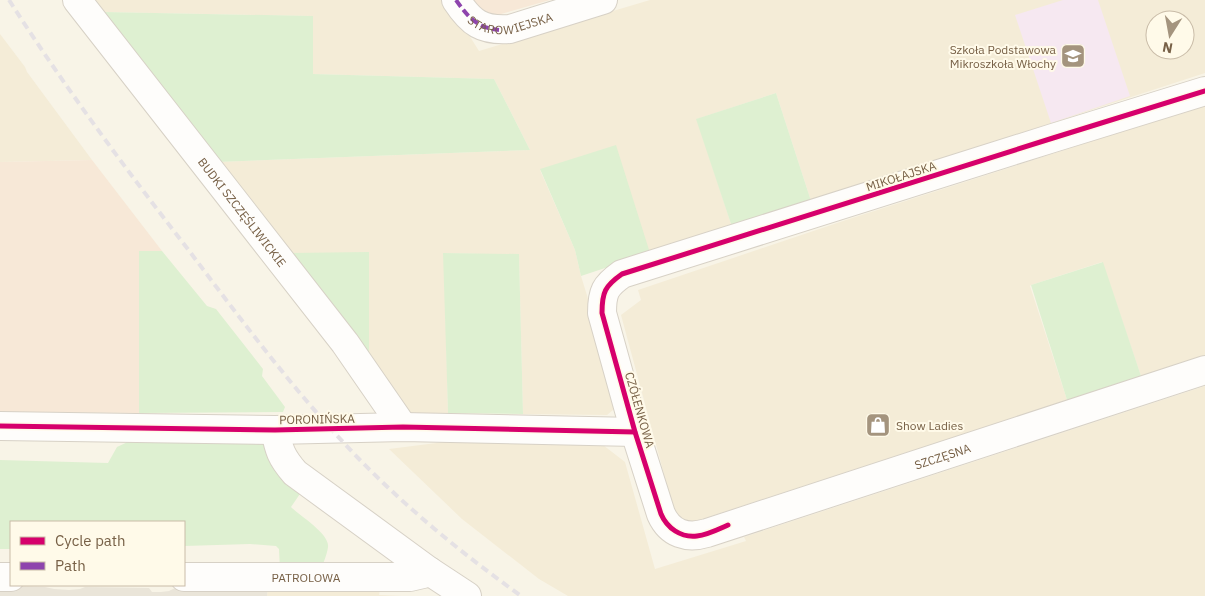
<svg xmlns="http://www.w3.org/2000/svg" width="1205" height="596" viewBox="0 0 1205 596" font-family="'IBM Plex Sans',sans-serif">
	<style>
		.residential { fill: #f4ecd7; fill-rule: evenodd }
		.commercial { fill: #f7e8d7 }
		.industrial { fill: #eae5d9 }
		.education { fill: #f6e8f1 }
		.green { fill: #def0d1 }
		.lines { fill: none; stroke-linecap: round; stroke-linejoin: round }
		.minor-casing { stroke: #d7d1c6; stroke-width: 30 }
		.minor { stroke: #fefdfb; stroke-width: 28 }
		.rail { stroke: #e5e1e4; stroke-width: 4; stroke-dasharray: 8 5; stroke-linecap: butt }
		.quiet { stroke: #8e44ad; stroke-width: 4; stroke-dasharray: 8 4; stroke-linecap: butt }
		.cycleway-casing { stroke: #fffae9; stroke-width: 8 }
		.cycleway { stroke: #d6006c; stroke-width: 5 }
		.labels { text-anchor: middle; dominant-baseline: central; stroke-width: 4; stroke-linejoin: round; paint-order: stroke }
		.street-label { font-size: 12px; fill: #776046; stroke: #fffae9 }
		.poi-label { font-size: 12px; fill: #776046; stroke: #fffae9; text-anchor: end }
	</style>
	<rect width="100%" height="100%" fill="#f8f4e7"/>
	<g class="residential">
		<path d="M95,0H447L479,51L650,0H1205V73L811,201L776,93L697,119L732,227L650,253L540,170L575,250L581,276L615,386V403L613,410L607,415L523,414L519,255L444,253L448,413H406L289,253L217,162L530,150L494,79L313,74L312,16L104,12ZM1155,20H1185V50H1155Z"/>
		<path d="M0,34L25,67L27,72L92,160L0,162Z"/>
		<path d="M1205,105V355L1141,376L1102,262L1031,285L1030,286L1067,400L687,524L675,515L621,315L641,300L638,290L846,220Z"/>
		<path d="M1205,386V596H568L539,579L462,519L389,449L460,440L603,445L625,462L655,569L746,541L744,537Z"/>
		<path d="M268,588L380,590L379,595L402,596H267Z"/>
	</g>
	<g class="commercial">
		<path d="M470,0H550L494,16L476,8Z"/>
		<path d="M92,160L162,251H139V413L0,412V162Z"/>
	</g>
	<path class="industrial" d="M3,586L45,587L54,589L69,590L80,589L85,587L149,588L152,592H161L169,591L175,588H268L267,596H0V589Z"/>
	<path class="education" d="M1063,0H1098L1130,96L1051,123L1015,15Z"/>
	<g class="green">
		<path d="M104,12L313,16V74L494,79L530,150L217,162Z"/>
		<path d="M776,93L811,201L732,227L696,119Z"/>
		<path d="M616,145L650,253L581,276L575,250L540,169Z"/>
		<path d="M139,251H162L207,306L216,309L263,369L262,376L285,407L283,412L139,413Z"/>
		<path d="M369,252V362L289,253Z"/>
		<path d="M443,253L519,254L523,414L448,413Z"/>
		<path d="M1103,262L1141,376L1067,400L1031,285Z"/>
		<path d="M258,436L275,461L304,488L291,507C300,516 330,534 328,547C327,555 323,563 321,570H280L279,549L276,546L250,544L184,546V522H11V549H0V460L108,463L117,447L134,439Z"/>
	</g>
	<g class="lines">
		<defs>
			<g id="minor">
				<path id="s1" d="M77,0L345,343L403,427"/>
				<path id="s2" d="M456,0C471,23 482,31 510,29L603,0"/>
				<path id="s3" d="M1205,91L1053,138L622,274C605,286 602,292 602,313L635,432L661,514C670,534 687,539 707,533L1205,370"/>
				<path d="M0,426L275,430L403,427L635,432"/>
				<path d="M275,430C279,450 281,457 295,473L429,571L467,596"/>
				<path d="M0,577H11"/>
				<path id="s4" d="M184,577H410L423,574L429,571"/>
			</g>
		</defs>
		<use href="#minor" class="minor-casing"/>
		<use href="#minor" class="minor"/>
		<path class="rail" d="M9,0C64,86 125,168 187,248C242,321 297,395 360,460C410,511 463,554 521,596"/>
		<path class="quiet" d="M456,0C468,17 477,28 499,30"/>
		<defs>
			<g id="cycleway">
				<path d="M0,426L275,430L403,427L635,432"/>
				<path d="M728,525C719,529 707,535 697,536C681,538 667,528 661,514L635,432L602,313C602,292 605,286 622,274L1053,138L1205,91"/>
			</g>
		</defs>
		<use href="#cycleway" class="cycleway-casing"/>
		<use href="#cycleway" class="cycleway"/>
	</g>
	<defs>
		<symbol id="school-square" viewBox="-11 -11 22 22"><rect x="-9" y="-9" width="18" height="18" rx="4" fill="#a4947e" stroke="#fffae9"/><path d="M0-5L7-2L0 1L-7-2ZM-4 1L0 2.5L4 1V4Q0 6-4 4Z" fill="#fff"/></symbol>
		<symbol id="shop-square" viewBox="-11 -11 22 22"><rect x="-9" y="-9" width="18" height="18" rx="4" fill="#a4947e" stroke="#fffae9"/><path d="M-5-2.5h2.3a2.7 3.5 0 0 1 5.4 0H5L5.5 6h-11ZM-1.5-2.5h3a1.5 2.3 0 0 0-3 0Z" fill="#fff"/></symbol>
	</defs>
	<g fill-rule="evenodd">
		<use href="#school-square" x="1059" y="42" width="28" height="28"/>
		<use href="#shop-square" x="864" y="411" width="28" height="28"/>
	</g>
	<g class="labels">
		<g class="street-label">
			<text stroke="none"><textPath href="#s2" startOffset="66">STAROWIEJSKA</textPath></text>
			<text transform="translate(901 176) rotate(-18)">MIKOŁAJSKA</text>
			<text stroke="none"><textPath href="#s1" startOffset="269">BUDKI SZCZĘŚLIWICKIE</textPath></text>
			<text transform="translate(640 410) rotate(74)">CZÓŁENKOWA</text>
			<text transform="translate(317 419) rotate(-1)">PORONIŃSKA</text>
			<text stroke="none"><textPath href="#s3" startOffset="1170">SZCZĘSNA</textPath></text>
			<text stroke="none"><textPath href="#s4" startOffset="122">PATROLOWA</textPath></text>
		</g>
		<g class="poi-label">
			<text x="1056" y="49">Szkoła Podstawowa<tspan x="1056" dy="14">Mikroszkoła Włochy</tspan></text>
			<text x="896" y="425" text-anchor="start">Show Ladies</text>
		</g>
	</g>
	<rect x="10" y="521" width="175" height="65" fill="#fffae9" stroke="#c9bca8"/>
	<rect x="20" y="537" width="25" height="8" fill="#d6006c" stroke="#c9bca8"/>
	<text x="55" y="546" font-size="15" fill="#776046">Cycle path</text>
	<rect x="20" y="562" width="25" height="8" fill="#8e44ad" stroke="#c9bca8"/>
	<text x="55" y="571" font-size="15" fill="#776046">Path</text>
	<g transform="translate(1170 35) rotate(191)"><circle r="24" fill="#fffae9" stroke="#c9bca8"/>
	<path d="M0-4L9 19L0 12L-9 19Z" fill="#a4947e"/>
	<text y="-8" font-size="14" font-weight="bold" text-anchor="middle" fill="#776046">N</text>
	</g>
</svg>
